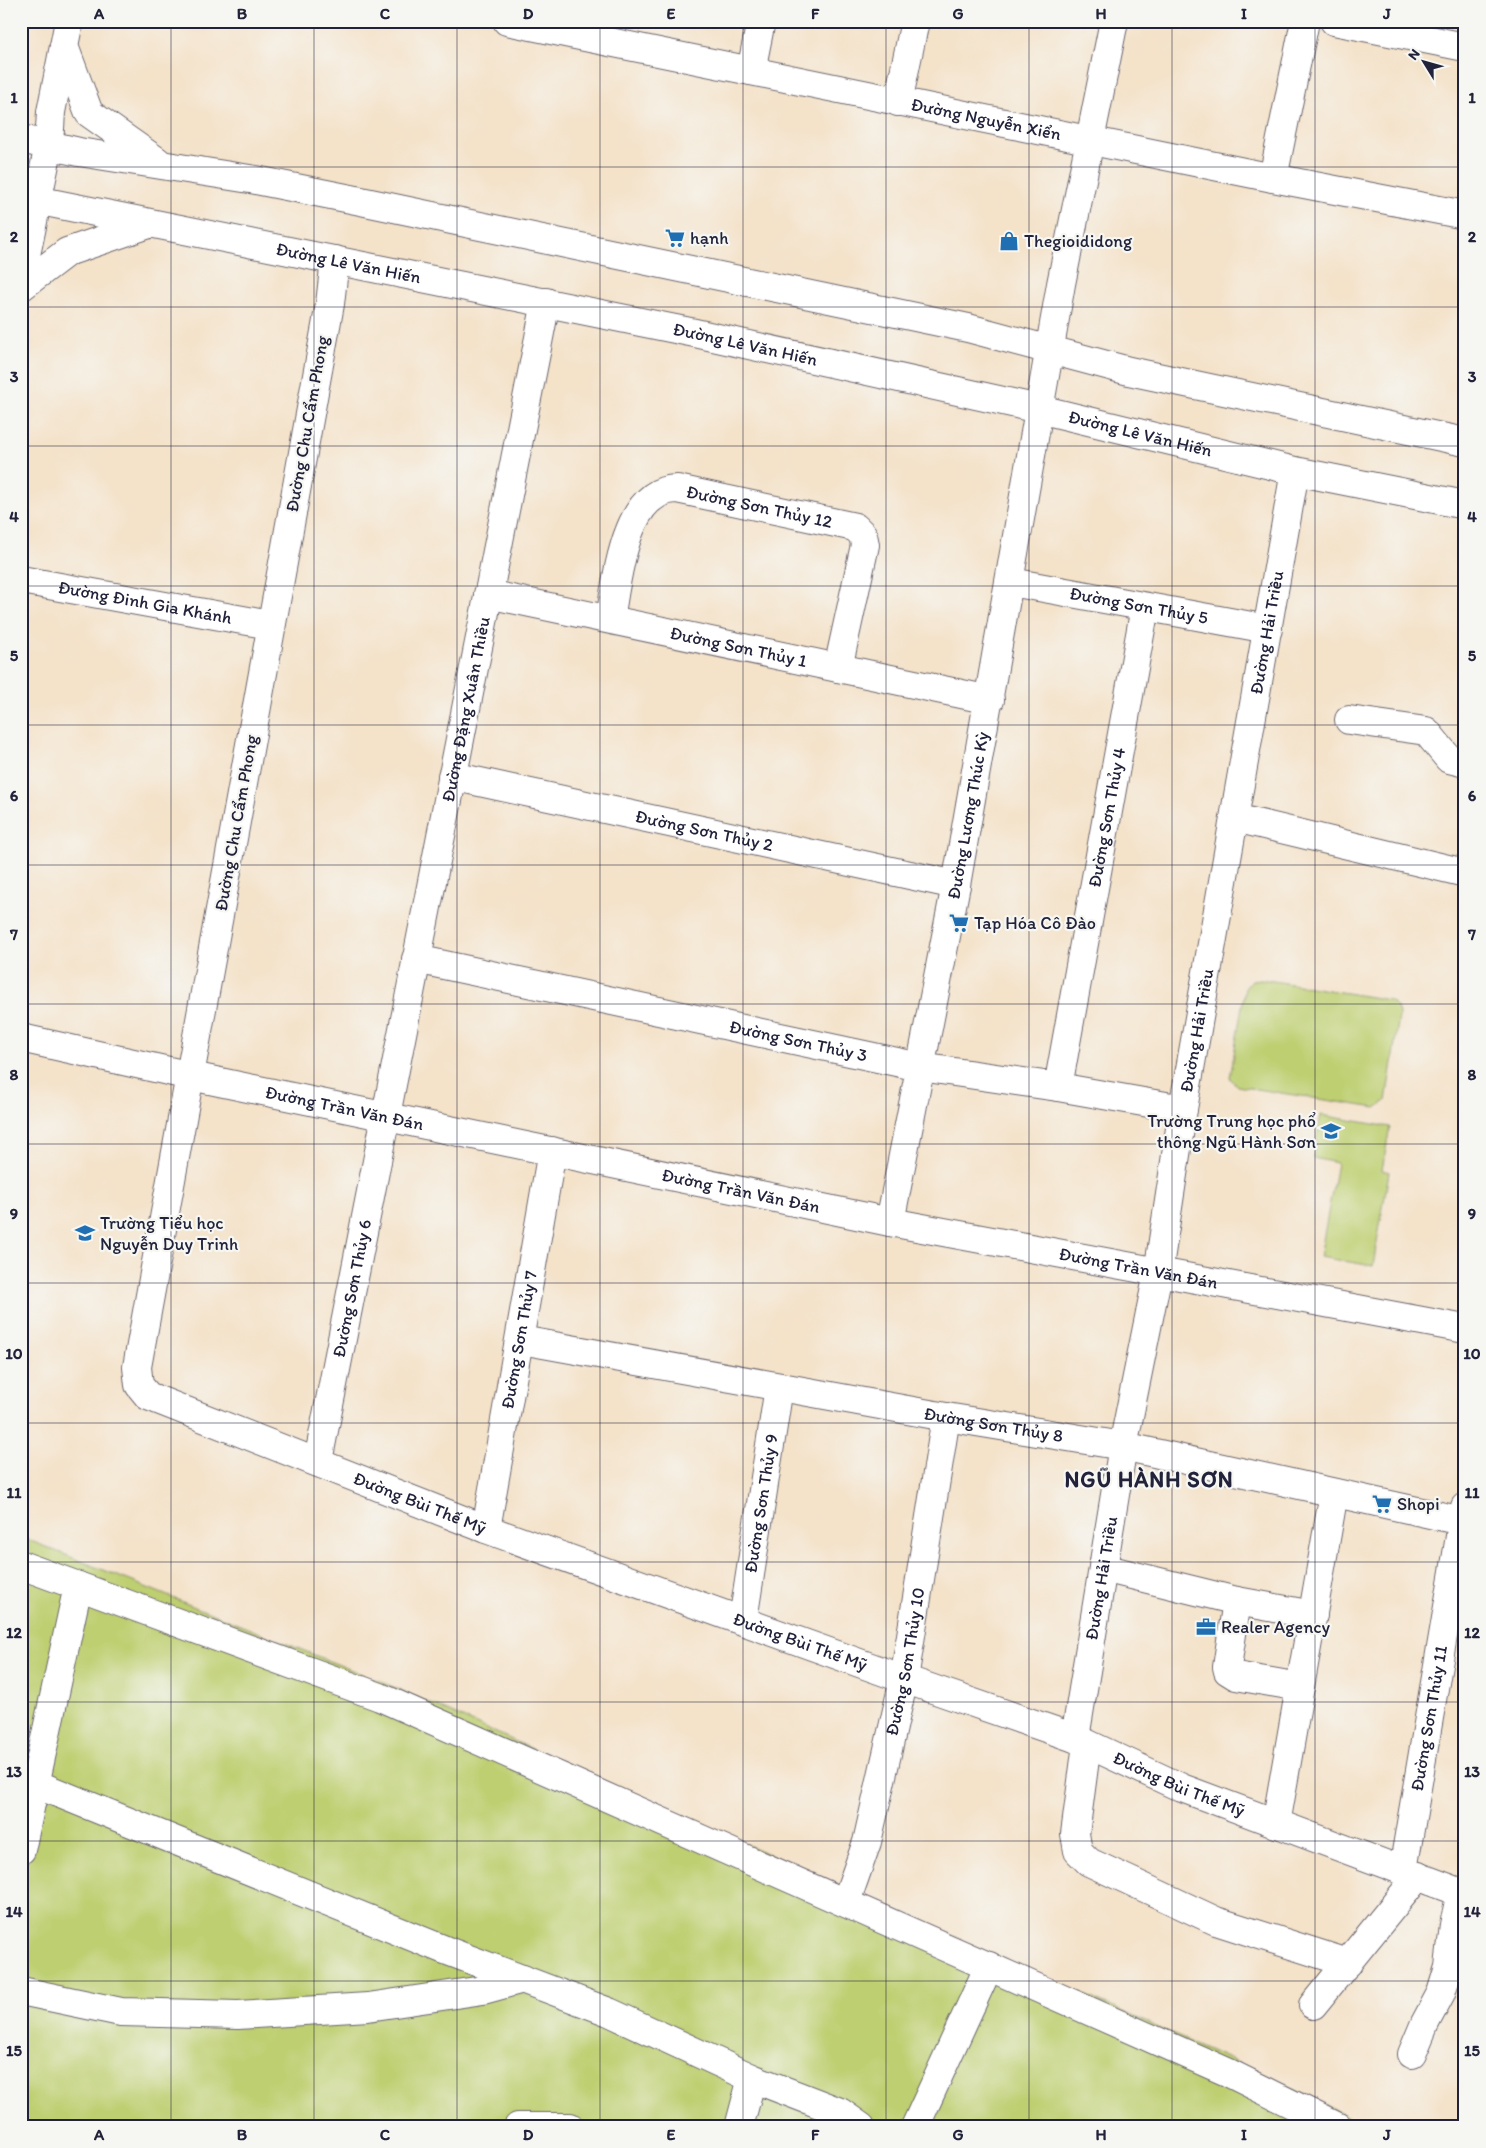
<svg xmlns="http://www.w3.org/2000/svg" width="1486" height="2148" viewBox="0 0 1486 2148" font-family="Itim,sans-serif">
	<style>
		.green { fill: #becf71; stroke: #707856 }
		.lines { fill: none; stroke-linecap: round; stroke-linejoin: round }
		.minor-casing { stroke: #6c656d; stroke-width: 30 }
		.major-casing { stroke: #6c656d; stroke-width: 30 }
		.minor { stroke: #fff; stroke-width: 28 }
		.major { stroke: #fff; stroke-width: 28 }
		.grid { fill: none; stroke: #22223b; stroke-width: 1; stroke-opacity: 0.55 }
		.labels { text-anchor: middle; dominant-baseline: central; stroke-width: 4.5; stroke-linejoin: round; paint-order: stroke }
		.street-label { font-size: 18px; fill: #22223b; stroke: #f6f6f2 }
		.poi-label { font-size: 18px; fill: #22223b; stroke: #f6f6f2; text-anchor: start }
		.district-label { font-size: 22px; font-weight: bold; letter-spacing: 1px; fill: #22223b; stroke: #f6f6f2 }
		.neatline { fill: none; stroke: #22223b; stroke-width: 2 }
		.grid-label { font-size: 16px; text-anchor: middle; font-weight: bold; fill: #22223b }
	</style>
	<rect width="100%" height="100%" fill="#f6f6f2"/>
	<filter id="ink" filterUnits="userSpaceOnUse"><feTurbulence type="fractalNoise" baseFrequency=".02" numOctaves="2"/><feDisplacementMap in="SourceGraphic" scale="10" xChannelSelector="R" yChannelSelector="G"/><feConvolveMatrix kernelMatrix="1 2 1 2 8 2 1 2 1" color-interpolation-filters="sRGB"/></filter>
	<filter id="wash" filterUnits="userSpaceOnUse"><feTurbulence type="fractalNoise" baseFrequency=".0096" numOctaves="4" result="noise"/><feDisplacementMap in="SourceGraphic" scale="20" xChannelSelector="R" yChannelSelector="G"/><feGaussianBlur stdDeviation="1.12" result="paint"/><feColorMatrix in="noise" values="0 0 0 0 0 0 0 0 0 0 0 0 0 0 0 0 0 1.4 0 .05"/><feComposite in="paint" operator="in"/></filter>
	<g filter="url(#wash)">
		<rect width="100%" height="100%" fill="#f4e2c9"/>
		<g class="green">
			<path d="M1261,979L1389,1000C1396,1005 1399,1008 1399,1017L1386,1101L1376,1108L1237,1086L1230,1078L1245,988L1252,980Z"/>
			<path d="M1321,1115L1390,1127L1382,1170L1389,1172L1373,1266L1320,1257L1337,1163L1313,1158Z"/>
			<path d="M21,1537L384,1683L1264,2075L1368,2127H21Z"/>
		</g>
	</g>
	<g filter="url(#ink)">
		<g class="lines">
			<defs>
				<g id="minor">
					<path id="s1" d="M507,21L1273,178L1465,215"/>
					<path d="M1334,21L1465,47"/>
					<path d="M751,71L761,21"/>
					<path d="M898,102L915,21"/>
					<path d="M1273,178L1305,21"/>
					<path id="s2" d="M335,260L330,304L137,1367L139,1385L148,1396L486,1529L904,1679L1075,1738L1182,1788L1465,1894"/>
					<path d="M21,279L49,145L51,112L69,21"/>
					<path id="s3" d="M21,580L270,625"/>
					<path id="s4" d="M1011,582L1268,629"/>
					<path id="s5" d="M488,594L990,700"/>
					<path id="s6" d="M610,619C617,582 624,489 677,489L855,527L863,535L865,545L838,668"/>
					<path d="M1349,720L1426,731L1449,759L1465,763"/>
					<path id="s7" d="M452,776L956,885"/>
					<path d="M1235,818L1465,873"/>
					<path id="s8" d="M416,959L920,1067L1058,1087L1183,1109"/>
					<path id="s9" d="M21,1038L191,1076L890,1222L1465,1329"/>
					<path id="s10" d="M1058,1087L1145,607"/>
					<path id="s11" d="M890,1222L956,885L1061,284L1114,21"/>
					<path id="s12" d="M521,1340L946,1417L1123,1446L1462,1521"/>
					<path id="s13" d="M318,1461L546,302"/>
					<path id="s14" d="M486,1529L552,1151"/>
					<path d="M21,1565L380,1697L1227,2072L1338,2127"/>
					<path d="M1103,1568L1237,1601L1313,1615"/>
					<path d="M1237,1601L1227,1667L1228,1671L1236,1676L1300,1687"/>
					<path id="s15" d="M743,1620L779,1387"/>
					<path id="s16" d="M1075,1738L1123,1446L1158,1273L1183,1109L1295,471"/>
					<path d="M1087,1744L1075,1834L1078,1851L1089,1862L1216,1921L1348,1963"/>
					<path d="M21,1778L445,1950L609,2012L752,2078"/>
					<path d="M1276,1824L1334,1493"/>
					<path d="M21,1850L78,1586"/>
					<path id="s17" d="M1403,1870L1465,1507"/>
					<path id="s18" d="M846,1902L867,1842L904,1679L946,1417"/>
					<path d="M21,1991L121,2012L238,2015L368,2007L483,1990L523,1979"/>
					<path d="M1313,2005L1418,1876"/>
					<path d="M1412,2054L1425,2023L1441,1993L1449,1967L1454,1925L1461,1892"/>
					<path d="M518,2127H570"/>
					<path d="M739,2127L752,2078L840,2112L861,2127"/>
					<path d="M915,2127L989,1966"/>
				</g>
				<g id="major">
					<path d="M64,46L89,113L157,161"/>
					<path d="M21,139L79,152L256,180L356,200L968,328L1129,371L1465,442"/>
					<path id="s19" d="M21,197L695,333L1039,409L1295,471L1465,505"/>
					<path d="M21,287L67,252L146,225"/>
				</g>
			</defs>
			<use href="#minor" class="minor-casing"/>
			<use href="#major" class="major-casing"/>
			<use href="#minor" class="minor"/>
			<use href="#major" class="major"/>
		</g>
	</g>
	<path class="grid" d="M171,21V2127M314,21V2127M457,21V2127M600,21V2127M743,21V2127M886,21V2127M1029,21V2127M1172,21V2127M1315,21V2127M21,167H1465M21,307H1465M21,446H1465M21,586H1465M21,725H1465M21,865H1465M21,1004H1465M21,1144H1465M21,1283H1465M21,1423H1465M21,1562H1465M21,1702H1465M21,1841H1465M21,1981H1465"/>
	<defs>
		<symbol id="supermarket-bare" viewBox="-9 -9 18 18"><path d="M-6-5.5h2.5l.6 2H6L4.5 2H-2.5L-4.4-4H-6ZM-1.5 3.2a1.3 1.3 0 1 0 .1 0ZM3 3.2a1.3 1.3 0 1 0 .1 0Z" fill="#1f6fb2" stroke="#f6f6f2" stroke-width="2.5" paint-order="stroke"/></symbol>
		<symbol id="shop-bare" viewBox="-9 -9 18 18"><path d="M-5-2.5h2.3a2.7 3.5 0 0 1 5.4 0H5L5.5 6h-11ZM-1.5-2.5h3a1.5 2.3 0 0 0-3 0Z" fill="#1f6fb2" stroke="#f6f6f2" stroke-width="2.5" paint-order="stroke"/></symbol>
		<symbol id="school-bare" viewBox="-9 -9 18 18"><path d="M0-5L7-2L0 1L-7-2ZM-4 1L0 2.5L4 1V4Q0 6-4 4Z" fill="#1f6fb2" stroke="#f6f6f2" stroke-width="2.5" paint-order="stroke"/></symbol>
		<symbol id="office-bare" viewBox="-9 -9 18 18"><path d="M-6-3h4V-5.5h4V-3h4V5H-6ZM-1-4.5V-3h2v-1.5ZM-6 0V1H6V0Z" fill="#1f6fb2" stroke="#f6f6f2" stroke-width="2.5" paint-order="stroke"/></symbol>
	</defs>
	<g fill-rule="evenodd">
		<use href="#supermarket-bare" x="661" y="224" width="28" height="28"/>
		<use href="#shop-bare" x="995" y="227" width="28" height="28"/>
		<use href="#supermarket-bare" x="945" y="909" width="28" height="28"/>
		<use href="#school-bare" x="1317" y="1117" width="28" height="28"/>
		<use href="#school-bare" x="71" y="1219" width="28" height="28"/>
		<use href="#supermarket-bare" x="1368" y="1490" width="28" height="28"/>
		<use href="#office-bare" x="1192" y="1613" width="28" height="28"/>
	</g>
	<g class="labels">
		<g class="street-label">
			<text stroke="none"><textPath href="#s1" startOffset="489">Đường Nguyễn Xiển</textPath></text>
			<text stroke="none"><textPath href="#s19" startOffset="334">Đường Lê Văn Hiến</textPath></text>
			<text stroke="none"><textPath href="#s19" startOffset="739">Đường Lê Văn Hiến</textPath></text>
			<text transform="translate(307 424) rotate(-80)">Đường Chu Cẩm Phong</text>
			<text stroke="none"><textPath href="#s19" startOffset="1144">Đường Lê Văn Hiến</textPath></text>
			<text stroke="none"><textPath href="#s6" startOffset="242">Đường Sơn Thủy 12</textPath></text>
			<text stroke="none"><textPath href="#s3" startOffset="126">Đường Đinh Gia Khánh</textPath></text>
			<text stroke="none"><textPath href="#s4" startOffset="130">Đường Sơn Thủy 5</textPath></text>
			<text stroke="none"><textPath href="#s16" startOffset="1122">Đường Hải Triều</textPath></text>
			<text stroke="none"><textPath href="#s5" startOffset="256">Đường Sơn Thủy 1</textPath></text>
			<text stroke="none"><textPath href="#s13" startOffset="766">Đường Đặng Xuân Thiều</textPath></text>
			<text stroke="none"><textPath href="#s11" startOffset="414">Đường Lương Thúc Kỳ</textPath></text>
			<text stroke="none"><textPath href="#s10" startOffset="274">Đường Sơn Thủy 4</textPath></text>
			<text transform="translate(236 823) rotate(-80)">Đường Chu Cẩm Phong</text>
			<text stroke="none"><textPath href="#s7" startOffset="258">Đường Sơn Thủy 2</textPath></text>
			<text stroke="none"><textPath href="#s16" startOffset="718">Đường Hải Triều</textPath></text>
			<text stroke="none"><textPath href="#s8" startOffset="391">Đường Sơn Thủy 3</textPath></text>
			<text stroke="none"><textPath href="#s9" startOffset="331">Đường Trần Văn Đán</textPath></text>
			<text stroke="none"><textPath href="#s9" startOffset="736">Đường Trần Văn Đán</textPath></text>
			<text stroke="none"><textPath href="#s9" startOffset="1141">Đường Trần Văn Đán</textPath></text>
			<text stroke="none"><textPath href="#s13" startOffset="176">Đường Sơn Thủy 6</textPath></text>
			<text stroke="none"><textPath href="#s14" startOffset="192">Đường Sơn Thủy 7</textPath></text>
			<text stroke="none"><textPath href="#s12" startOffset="480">Đường Sơn Thủy 8</textPath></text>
			<text stroke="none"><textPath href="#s2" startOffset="1449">Đường Bùi Thế Mỹ</textPath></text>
			<text stroke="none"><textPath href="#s15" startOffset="118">Đường Sơn Thủy 9</textPath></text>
			<text stroke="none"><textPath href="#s16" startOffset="162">Đường Hải Triều</textPath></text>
			<text stroke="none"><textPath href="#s2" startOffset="1854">Đường Bùi Thế Mỹ</textPath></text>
			<text stroke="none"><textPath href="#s18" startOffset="248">Đường Sơn Thủy 10</textPath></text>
			<text stroke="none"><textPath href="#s17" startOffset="154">Đường Sơn Thủy 11</textPath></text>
			<text stroke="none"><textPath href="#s2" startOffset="2259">Đường Bùi Thế Mỹ</textPath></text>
		</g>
		<g class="poi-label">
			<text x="690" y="238">hạnh</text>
			<text x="1024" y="241">Thegioididong</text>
			<text x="974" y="923">Tạp Hóa Cô Đào</text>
			<text x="1316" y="1121" text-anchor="end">Trường Trung học phổ<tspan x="1316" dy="21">thông Ngũ Hành Sơn</tspan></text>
			<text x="100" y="1223">Trường Tiểu học<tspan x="100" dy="21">Nguyễn Duy Trinh</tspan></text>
			<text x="1397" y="1504">Shopi</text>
			<text x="1221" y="1627">Realer Agency</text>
		</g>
		<g class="district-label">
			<text x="1149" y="1479">NGŨ HÀNH SƠN</text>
		</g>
	</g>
	<rect width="1486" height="2148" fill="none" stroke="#f6f6f2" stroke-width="55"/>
	<g transform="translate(1424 62) rotate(307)" stroke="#f6f6f2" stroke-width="4" paint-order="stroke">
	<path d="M0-4L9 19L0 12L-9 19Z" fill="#22223b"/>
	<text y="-8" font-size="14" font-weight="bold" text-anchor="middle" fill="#22223b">N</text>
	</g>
	<rect x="28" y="28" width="1430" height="2092" class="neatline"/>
	<g class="grid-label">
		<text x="99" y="19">A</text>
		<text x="242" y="19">B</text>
		<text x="385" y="19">C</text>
		<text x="528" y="19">D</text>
		<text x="671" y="19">E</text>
		<text x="815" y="19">F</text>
		<text x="958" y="19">G</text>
		<text x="1101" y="19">H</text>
		<text x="1244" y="19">I</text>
		<text x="1387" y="19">J</text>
		<text x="14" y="103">1</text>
		<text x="1472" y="103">1</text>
		<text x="14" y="242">2</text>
		<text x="1472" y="242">2</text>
		<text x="14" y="382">3</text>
		<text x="1472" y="382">3</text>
		<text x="14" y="522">4</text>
		<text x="1472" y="522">4</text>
		<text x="14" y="661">5</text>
		<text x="1472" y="661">5</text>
		<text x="14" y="801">6</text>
		<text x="1472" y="801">6</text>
		<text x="14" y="940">7</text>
		<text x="1472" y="940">7</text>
		<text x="14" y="1080">8</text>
		<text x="1472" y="1080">8</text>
		<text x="14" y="1219">9</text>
		<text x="1472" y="1219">9</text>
		<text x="14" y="1359">10</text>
		<text x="1472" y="1359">10</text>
		<text x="14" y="1498">11</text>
		<text x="1472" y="1498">11</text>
		<text x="14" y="1638">12</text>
		<text x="1472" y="1638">12</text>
		<text x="14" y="1777">13</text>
		<text x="1472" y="1777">13</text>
		<text x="14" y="1917">14</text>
		<text x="1472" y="1917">14</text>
		<text x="14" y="2056">15</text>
		<text x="1472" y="2056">15</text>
		<text x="99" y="2140">A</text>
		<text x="242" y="2140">B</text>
		<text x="385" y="2140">C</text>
		<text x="528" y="2140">D</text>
		<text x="671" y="2140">E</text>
		<text x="815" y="2140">F</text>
		<text x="958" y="2140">G</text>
		<text x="1101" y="2140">H</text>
		<text x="1244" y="2140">I</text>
		<text x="1387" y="2140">J</text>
	</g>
</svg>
